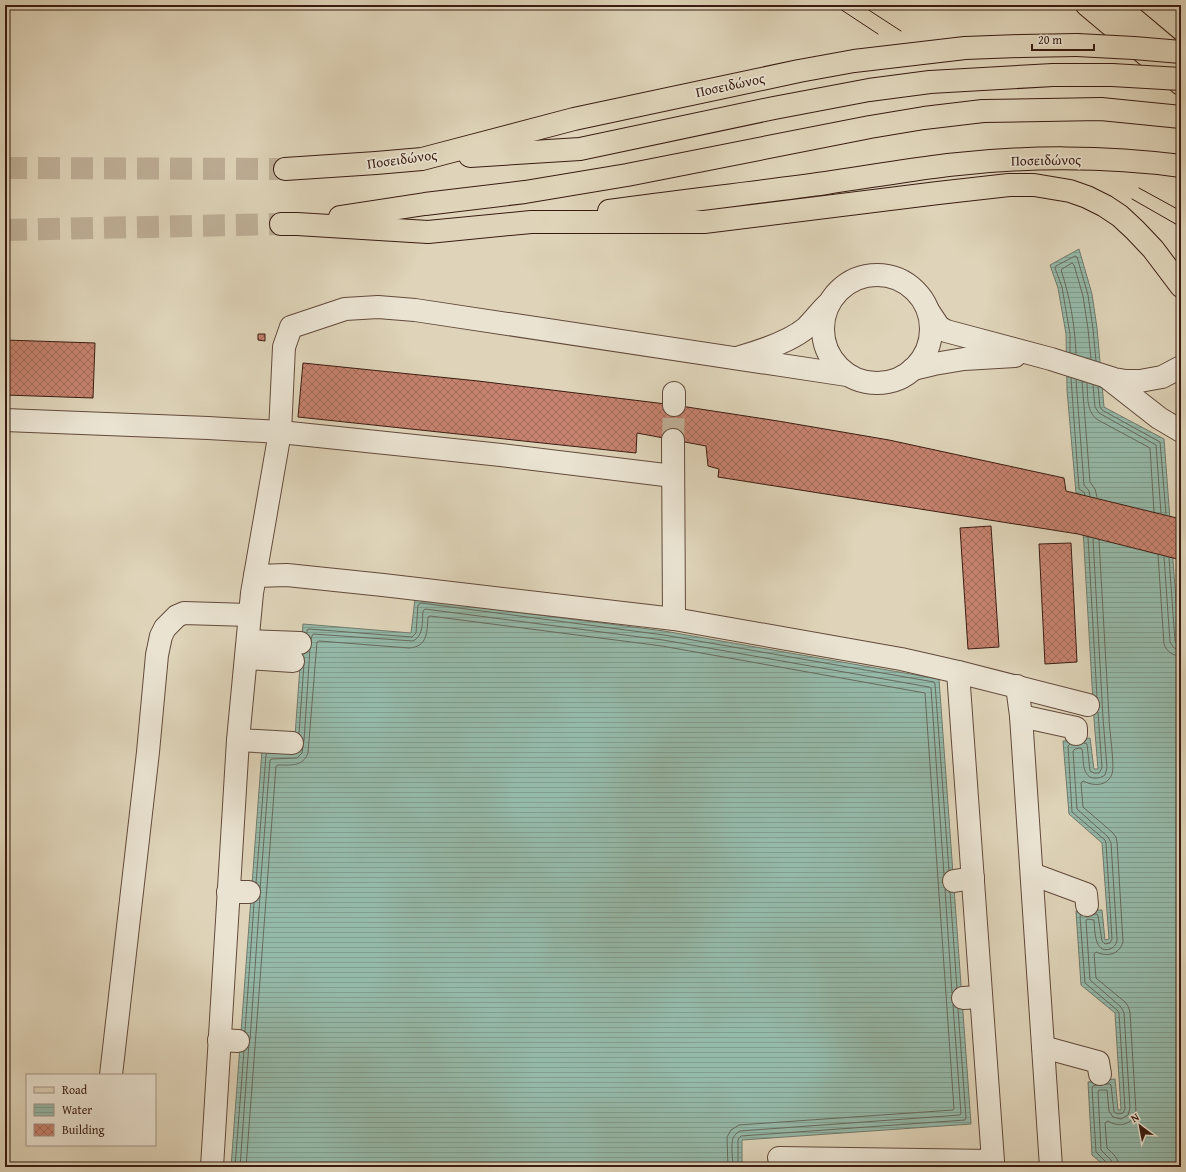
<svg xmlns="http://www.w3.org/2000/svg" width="1186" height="1172" viewBox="0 0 1186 1172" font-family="'Gentium Book Plus',serif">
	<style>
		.water { fill: url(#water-rules); stroke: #707a6c }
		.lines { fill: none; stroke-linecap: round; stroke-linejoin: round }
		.shore { stroke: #676a5d; stroke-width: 1 }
		.building { fill: url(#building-cross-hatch); stroke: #391c11 }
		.minor-tunnel { stroke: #beaf97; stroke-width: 22; stroke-dasharray: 22 11; stroke-linecap: butt }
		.highway-tunnel { stroke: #beaf97; stroke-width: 22; stroke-dasharray: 22 11; stroke-linecap: butt }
		.minor-casing { stroke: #624a3b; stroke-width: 24 }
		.major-casing { stroke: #391c11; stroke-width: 24 }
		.highway-casing { stroke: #391c11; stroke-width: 24 }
		.minor { stroke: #eae3d2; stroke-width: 22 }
		.major { stroke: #dfd4b9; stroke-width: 22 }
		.highway { stroke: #dfd4b9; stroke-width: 22 }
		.tram { stroke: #391c11; stroke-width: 1 }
		.highway-bridge-casing { stroke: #391c11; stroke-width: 24; stroke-linecap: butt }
		.highway-bridge { stroke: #dfd4b9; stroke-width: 22 }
		.labels { text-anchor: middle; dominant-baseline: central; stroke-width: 3.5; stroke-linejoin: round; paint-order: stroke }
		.street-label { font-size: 14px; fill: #391c11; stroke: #eae3d2 }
	</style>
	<defs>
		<pattern id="water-rules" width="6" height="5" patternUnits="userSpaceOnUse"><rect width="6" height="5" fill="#95b9a9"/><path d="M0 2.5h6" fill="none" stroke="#819e90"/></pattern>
		<pattern id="building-cross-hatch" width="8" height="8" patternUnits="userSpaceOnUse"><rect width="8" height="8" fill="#c7836f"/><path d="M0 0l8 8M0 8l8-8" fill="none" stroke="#a36a5a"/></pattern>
	</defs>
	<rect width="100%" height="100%" fill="#dfd4b9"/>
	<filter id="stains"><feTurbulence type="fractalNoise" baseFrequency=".005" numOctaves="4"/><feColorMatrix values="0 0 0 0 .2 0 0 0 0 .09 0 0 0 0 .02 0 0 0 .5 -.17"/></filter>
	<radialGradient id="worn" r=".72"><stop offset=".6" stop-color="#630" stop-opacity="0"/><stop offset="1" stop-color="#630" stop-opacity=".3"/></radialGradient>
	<g class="water">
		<path d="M1079,249L1092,294L1097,328L1104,407L1164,439L1181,668V1167H1106L1092,1155L1088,1082L1115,1079L1118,1110H1121L1115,1013L1081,985L1076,911L1102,910L1105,940L1109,939L1102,843L1069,814L1063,741L1090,738L1094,769H1098L1094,719L1081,495L1076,493L1067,390L1066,334L1058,288L1050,265Z"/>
		<path d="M415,599L664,631L939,679L971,1124L742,1140V1162L760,1167H231L262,750H294L303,624L411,633Z"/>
	</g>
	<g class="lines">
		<g class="shore">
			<path d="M1070,353V334L1062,287L1055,268L1056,266L1075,256L1077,257L1088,295L1093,329L1096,361"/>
			<path d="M1076,354C1075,326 1070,297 1061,270L1062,269L1072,263L1074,265L1083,296L1088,329L1091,359"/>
			<path d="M1071,378L1079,489L1084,492L1085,495"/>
			<path d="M1076,380L1084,485L1089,491L1090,496"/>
			<path d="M1082,381L1090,482L1095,489L1097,497"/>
			<path d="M1087,383C1088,396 1086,412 1098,420L1150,448L1154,512"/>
			<path d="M1093,385L1095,407L1099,413L1156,445L1161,513"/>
			<path d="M1098,387L1100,407L1102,410L1160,442L1166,514"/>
			<path d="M1088,537L1097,697"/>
			<path d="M1093,539L1103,718L1107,768L1105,775C1102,777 1100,778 1096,778C1081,779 1084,759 1082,749L1080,748L1075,749L1073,751L1077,809L1108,837L1111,843L1117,939C1117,943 1115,947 1110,949C1094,954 1095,930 1094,920L1087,919L1086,921L1090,980L1121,1007L1124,1013L1130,1108L1128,1115L1121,1119L1113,1117L1109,1111L1107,1090H1099L1098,1092L1101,1150L1111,1160L1113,1167"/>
			<path d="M1099,540C1102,599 1106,658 1109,717C1109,729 1115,765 1112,774C1107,787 1093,786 1083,781L1081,783L1083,807L1112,832L1116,837L1117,842L1123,942C1119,955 1107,957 1096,952L1094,954L1096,978L1125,1002L1128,1006L1130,1012L1136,1112C1132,1125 1119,1128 1108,1121L1105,1123L1107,1148C1113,1154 1119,1158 1119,1167"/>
			<path d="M1158,555L1164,644C1167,652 1173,656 1181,656"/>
			<path d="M1164,557L1170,642L1174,648L1181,650"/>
			<path d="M1169,558L1175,641L1177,644L1181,645"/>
			<path d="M307,633V630L309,629L412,637L416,633L418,605L421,603L664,635L934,682L935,684L949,871"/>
			<path d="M311,640L312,636L313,634L413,641C424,636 422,621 423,611L425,609L663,640L929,687L931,688L944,875"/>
			<path d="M299,733L304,664"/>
			<path d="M304,741L310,648"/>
			<path d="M1084,743L1087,744L1090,771L1094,773H1099L1102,768L1098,712"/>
			<path d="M1070,744L1068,746L1072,812L1105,840L1106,843L1112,939L1110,943L1105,944L1102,941L1098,916L1097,914H1095"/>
			<path d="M256,883L266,755L267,754"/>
			<path d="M945,889L952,993"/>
			<path d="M260,890L270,760L272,759L297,758L302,753L303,746"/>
			<path d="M950,892L957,988"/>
			<path d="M1081,915L1080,917L1085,983L1117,1010L1119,1013L1125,1109L1123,1113L1118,1114L1114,1112L1111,1085L1110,1084H1105"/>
			<path d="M245,1032L254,903"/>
			<path d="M250,1040L260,896"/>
			<path d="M1097,1085L1093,1086L1092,1088L1096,1152L1107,1163L1108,1167"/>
			<path d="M235,1167L244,1051"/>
			<path d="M240,1167L249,1043"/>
			<path d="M246,1167L276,766L278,765C290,765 303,767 308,753L317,642L319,641L409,648C428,647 427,631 428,617L430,616L662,646L925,693L954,1109L953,1110L739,1125L731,1130L727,1137L728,1167"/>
			<path d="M734,1167C732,1162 731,1143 733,1138C735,1134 737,1133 740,1131L960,1115L961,1114L953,1005"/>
			<path d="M743,1167L739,1165L738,1162V1140L739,1138L741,1136L965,1120L966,1118L958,1009"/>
		</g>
	</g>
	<g class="building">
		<path d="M258,334H265V341L258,340Z"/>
		<path d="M5,340L95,343L93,398L5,395Z"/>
		<path d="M303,363L478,381L674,405L778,421L889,440L1064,478L1066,491L1181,519V560L1078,534L718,477L719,469L708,466L706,446L637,433L636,453L298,417Z"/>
		<path d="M991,526L999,647L968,649L960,528Z"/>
		<path d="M1071,543L1077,662L1045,664L1039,544Z"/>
	</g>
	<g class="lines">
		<path class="minor-tunnel" d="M673,440L674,405"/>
		<g class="highway-tunnel">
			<path d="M5,168L285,169"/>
			<path d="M5,230L281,224"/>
		</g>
		<defs>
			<g id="minor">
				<circle cx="877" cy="329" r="54"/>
				<path d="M929,312L939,327L946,331L1051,359L1114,379L1126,381H1140L1162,377L1181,367"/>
				<path d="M740,357C761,351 789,342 806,328C813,321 820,312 827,305"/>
				<path d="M913,369L934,364L964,359L1015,356"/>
				<path d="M1108,378L1159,418L1181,431"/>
				<path d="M674,393V405"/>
				<path d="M5,420L208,428L280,432L501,455L673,476"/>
				<path d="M673,440L674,619"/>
				<path d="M255,576L287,575L383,585L674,619L901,659L958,672L1088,705"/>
				<path d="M248,641L300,643"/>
				<path d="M247,658L293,661"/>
				<path d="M1017,686L1021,716L1051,1167"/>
				<path d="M1021,716L1076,728V734"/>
				<path d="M238,740L292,743"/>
				<path d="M1032,874L1086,894L1087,905"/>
				<path d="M954,881L973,878"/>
				<path d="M228,892H249"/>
				<path d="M963,998L981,997"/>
				<path d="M219,1040L238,1041"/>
				<path d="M1043,1047L1098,1062L1100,1074"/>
				<path d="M111,1075L148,752L157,655L161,636L165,628L177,616L184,613L249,615"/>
				<path d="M779,1158L993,1161L958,672"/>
				<path d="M212,1167L238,740L252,593L280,432L284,347L291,327L345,309L378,307L415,310L847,375"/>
			</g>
			<g id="major">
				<path d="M1087,5L1181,84"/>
				<path d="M1117,5L1180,58"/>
			</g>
			<g id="highway">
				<path d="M470,156L580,149L774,108L869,90L930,82L1053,75H1112"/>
				<path d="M285,169L376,163L422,159L574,119L799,71L854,61L965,48L1021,46L1077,45"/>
				<path d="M609,211C681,201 754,193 826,183C867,177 907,170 948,165C1023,156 1106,156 1181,166"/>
				<path d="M340,217L425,204L525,192L627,175L870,127L924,118L983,111L1101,109L1181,117"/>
				<path d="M281,224H297L428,232L531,222H704L938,193L1009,185H1034L1070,191L1087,197L1105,206L1120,216L1135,230L1153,249L1181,286"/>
			</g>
		</defs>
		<use href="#minor" class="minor-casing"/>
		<use href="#major" class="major-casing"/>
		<use href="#highway" class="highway-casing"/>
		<use href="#minor" class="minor"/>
		<use href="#major" class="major"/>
		<use href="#highway" class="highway"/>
		<g class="tram">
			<path d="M834,5L878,34"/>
			<path d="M861,5L901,31"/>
			<path d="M1139,188L1181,211"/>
			<path d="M1132,199L1181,227"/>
		</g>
		<defs>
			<g id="highway-bridge">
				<path d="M1077,45L1134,48L1181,52"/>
				<path d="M1112,75L1181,79"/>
			</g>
		</defs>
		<use href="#highway-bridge" class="highway-bridge-casing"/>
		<use href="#highway-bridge" class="highway-bridge"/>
	</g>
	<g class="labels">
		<g class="street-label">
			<text transform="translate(730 85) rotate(-12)">Ποσειδώνος</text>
			<text transform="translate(402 159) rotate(-8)">Ποσειδώνος</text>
			<text transform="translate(1046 160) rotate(-1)">Ποσειδώνος</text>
		</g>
	</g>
	<rect width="1186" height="1172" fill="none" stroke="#dfd4b9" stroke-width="20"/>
	<rect x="6" y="6" width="1174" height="1160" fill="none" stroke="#391c11" stroke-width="2"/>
	<rect x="10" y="10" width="1166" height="1152" fill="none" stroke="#391c11"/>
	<rect x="26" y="1074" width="130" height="72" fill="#eae3d2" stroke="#a39385"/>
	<rect x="34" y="1087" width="20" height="6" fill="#dfd4b9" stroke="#a39385"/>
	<text x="62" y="1094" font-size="12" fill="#391c11">Road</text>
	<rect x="34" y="1104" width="20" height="12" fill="url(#water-rules)" stroke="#a39385"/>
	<text x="62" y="1114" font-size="12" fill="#391c11">Water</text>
	<rect x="34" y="1124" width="20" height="12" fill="url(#building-cross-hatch)" stroke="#a39385"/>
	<text x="62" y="1134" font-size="12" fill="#391c11">Building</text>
	<g transform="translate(1140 1126) rotate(328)" stroke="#eae3d2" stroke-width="3" paint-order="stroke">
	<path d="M0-3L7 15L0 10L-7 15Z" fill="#391c11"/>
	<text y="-6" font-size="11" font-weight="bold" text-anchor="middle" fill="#391c11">N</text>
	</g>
	<path d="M1032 44v6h62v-6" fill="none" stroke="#391c11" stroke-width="2"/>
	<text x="1038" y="44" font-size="12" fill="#391c11" stroke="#eae3d2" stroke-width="3" paint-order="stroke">20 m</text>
	<rect width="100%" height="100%" filter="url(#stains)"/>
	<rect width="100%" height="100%" fill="url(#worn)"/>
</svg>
